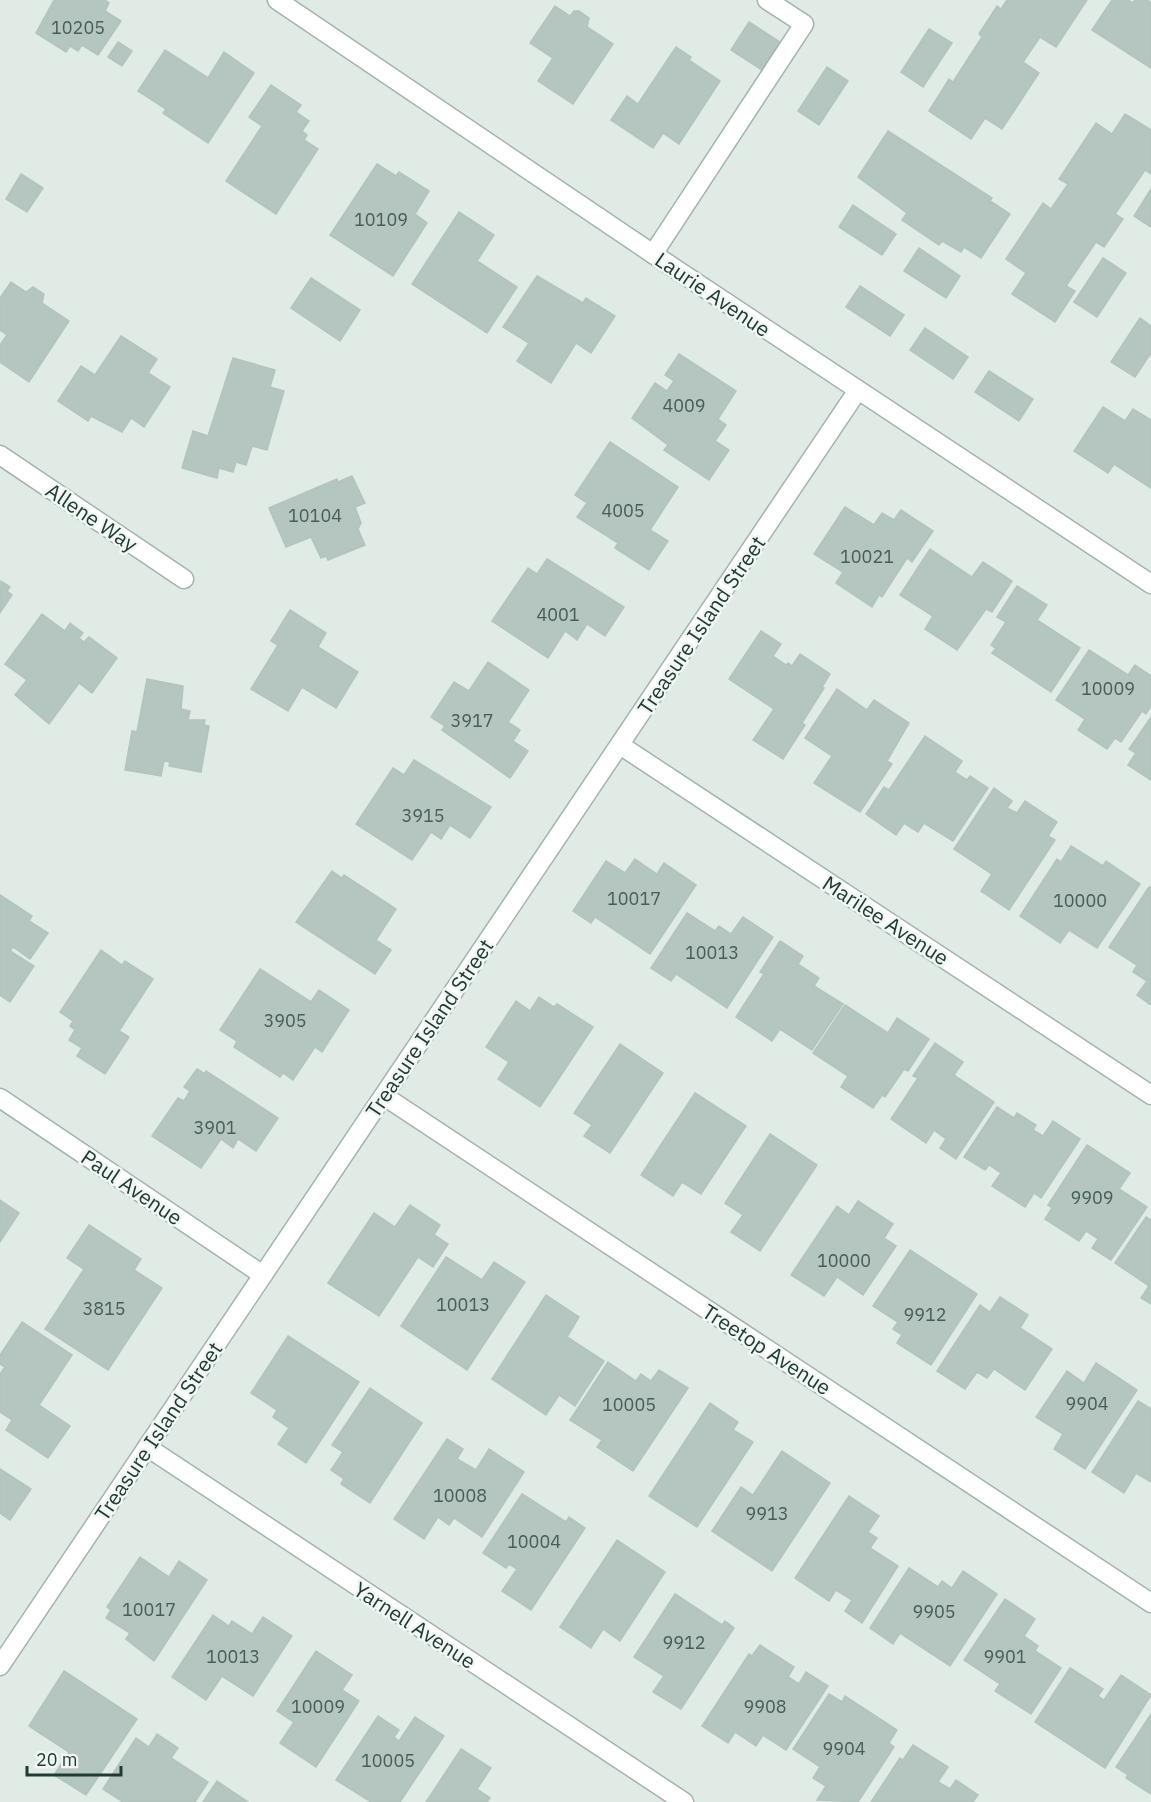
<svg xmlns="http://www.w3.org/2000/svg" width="1151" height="1802" viewBox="0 0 1151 1802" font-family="'IBM Plex Sans',sans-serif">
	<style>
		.building { fill: #b5c5bf; stroke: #b2c4bd; stroke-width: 1.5 }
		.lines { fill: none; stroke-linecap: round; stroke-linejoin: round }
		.minor-casing { stroke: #a3b3ad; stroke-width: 21 }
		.minor { stroke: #fff; stroke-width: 18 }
		.labels { text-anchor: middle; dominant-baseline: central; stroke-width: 5; stroke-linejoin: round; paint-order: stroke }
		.number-label { font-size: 18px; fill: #465e57 }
		.street-label { font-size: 21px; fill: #213b34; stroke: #f0f7f4 }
	</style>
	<rect width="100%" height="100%" fill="#e0ebe6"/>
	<g class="building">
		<path d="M54,0H105L109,3L105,11L121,21L98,55L82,45L78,51L70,46L66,52L36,33Z"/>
		<path d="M1007,0H1087L1056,47L1040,37L1023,62L1039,73L1002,129L985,118L971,139L929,111L949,79L953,82L982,37L979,34L997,6L1001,9Z"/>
		<path d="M1112,0H1128L1133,3L1135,0H1147L1151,3V68L1092,30Z"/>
		<path d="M555,6L570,16L574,11H579L589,18L587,27L613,44L573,104L538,81L553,58L530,43Z"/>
		<path d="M749,22L780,42L762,70L731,50Z"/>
		<path d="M929,29L952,43L923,87L901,72Z"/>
		<path d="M118,42L132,51L122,66L108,57Z"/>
		<path d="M676,47L691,57L689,60L720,81L679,144L663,133L653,148L611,120L627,96L638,104Z"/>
		<path d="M165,50L208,78L224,52L254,73L208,143L163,113L166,109L138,91Z"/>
		<path d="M827,67L848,81L819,125L798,111Z"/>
		<path d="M271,85L301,105L296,112L309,121L302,131L307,135L304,140L318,149L276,214L226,181L262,126L249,117Z"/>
		<path d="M1125,114L1151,130V174L1145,170L1115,214L1123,219L1104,247L1096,242L1066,286L1075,291L1055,322L1012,294L1026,273L1006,259L1043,203L1051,209L1068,184L1059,179L1096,123L1112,134Z"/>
		<path d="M888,131L992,198L990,201L1010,214L981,258L964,247L961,252L942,241L939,245L902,220L907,213L858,177Z"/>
		<path d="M377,164L396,176L399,172L429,191L415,214L427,223L393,276L330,235Z"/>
		<path d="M21,174L43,188L27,212L6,199Z"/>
		<path d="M1151,189V227L1134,216Z"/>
		<path d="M853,205L896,234L882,255L839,227Z"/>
		<path d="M459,212L494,235L477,261L517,287L487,333L412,284Z"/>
		<path d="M919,248L960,276L946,298L904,271Z"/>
		<path d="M1103,258L1126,273L1097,317L1074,302Z"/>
		<path d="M537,276L583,303L586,298L615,316L591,353L576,343L551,383L517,361L529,343L503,327Z"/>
		<path d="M311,278L360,310L340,341L291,308Z"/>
		<path d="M11,282L26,292L33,287L44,294L42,303L69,321L29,382L0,362V345L7,335L0,330V298Z"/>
		<path d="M860,286L904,315L890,336L846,307Z"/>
		<path d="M1140,318L1151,326V353L1135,377L1111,362Z"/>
		<path d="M925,328L968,357L953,379L910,350Z"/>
		<path d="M121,336L157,359L148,373L170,387L144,427L131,418L122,432L91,416L88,421L58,401L81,366L95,375Z"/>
		<path d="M679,354L736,391L718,419L726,425L715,441L729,450L709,480L664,450L668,445L632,418L655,383L667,391L674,381L665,375Z"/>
		<path d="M233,358L275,370L270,387L284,391L267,450L252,446L246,465L236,462L233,472L219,468L217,478L182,468L193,431L208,436Z"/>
		<path d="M989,371L1033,399L1019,421L975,392Z"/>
		<path d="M1103,407L1125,421L1133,409L1151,420V488L1114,464L1108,473L1074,451Z"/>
		<path d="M610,442L678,487L650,530L668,541L649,570L615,548L618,543L577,517L587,503L575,495Z"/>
		<path d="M352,476L365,503L355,507L361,523L358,529L365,545L328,560L326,556L321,558L311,537L286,547L269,508L337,479L338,482Z"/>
		<path d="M845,507L874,525L882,513L894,520L901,510L933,531L912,562L907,558L882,597L879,595L872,607L836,583L843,572L814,554Z"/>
		<path d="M930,549L972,577L983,562L1012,581L992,612L986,609L957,650L925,629L933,616L900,595Z"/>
		<path d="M547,559L624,607L605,636L587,624L577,640L565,631L548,658L492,621L528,568L537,574Z"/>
		<path d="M1,581L10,587L7,591L12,595L0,613Z"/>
		<path d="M1017,586L1047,605L1037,620L1080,648L1051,692L992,653L996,648L991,645L1006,622L997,617Z"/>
		<path d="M290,610L326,633L318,647L358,672L336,708L302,687L288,711L251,689L278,645L271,641Z"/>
		<path d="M42,614L65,631L70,623L83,633L79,638L84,642L89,637L117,658L92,693L79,683L49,724L15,695L27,680L5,664Z"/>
		<path d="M761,631L781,644L773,656L786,665L788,663L792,666L800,654L830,674L822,687L824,688L802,723L805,725L783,759L753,740L774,709L729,679Z"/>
		<path d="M1089,650L1128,675L1135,665L1151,676V706L1146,714L1142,711L1121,742L1115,738L1107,749L1078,730L1085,719L1056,700Z"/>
		<path d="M488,662L529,690L508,722L520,730L513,741L528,751L510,778L442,730L445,726L431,717L454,682L469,691Z"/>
		<path d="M147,679L183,686L181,709L190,711L188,720H205L204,725L209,726L201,772L169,766L170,762L164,761L161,776L125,770L132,731L137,732Z"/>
		<path d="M837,689L867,710L874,700L909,723L887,761L892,764L860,812L814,783L832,756L805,738Z"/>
		<path d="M1151,717V780L1128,765L1136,753L1129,749Z"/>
		<path d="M925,736L962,761L955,772L967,780L970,776L988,788L953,841L924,823L918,832L904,823L896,835L866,814L884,787L889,790Z"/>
		<path d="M414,760L491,807L470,838L450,825L441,839L431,832L412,860L356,824L393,768L404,775Z"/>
		<path d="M994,788L1012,801L1007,808L1017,813L1025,801L1057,822L1048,836L1055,840L1009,910L981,891L992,874L954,849Z"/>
		<path d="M1071,846L1103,866L1106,861L1140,884L1097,948L1069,930L1060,943L1020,916L1057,859L1061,862Z"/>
		<path d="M635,859L657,874L664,863L696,885L650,954L595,917L591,923L573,911L606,861L625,873Z"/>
		<path d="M332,871L342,878L344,875L396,909L376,940L391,950L375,974L296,922Z"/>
		<path d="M1149,887L1151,888V1005L1137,995L1147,981L1133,972L1137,965L1109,947Z"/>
		<path d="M0,895L32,916L29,921L48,933L30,959L13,947L10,951L34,966L10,1002L0,995Z"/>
		<path d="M687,913L715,931L719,926L731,934L743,917L773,937L727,1008L676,974L671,981L651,968Z"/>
		<path d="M780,941L803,956L798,964L819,978L814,986L843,1004L812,1050L780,1029L772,1041L736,1017L764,974L760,972Z"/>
		<path d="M101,950L122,965L125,961L153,979L119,1031L129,1037L105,1074L77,1056L82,1048L69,1040L75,1030L70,1026L73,1021L60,1012Z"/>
		<path d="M260,969L311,1002L319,990L349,1010L322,1052L315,1047L293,1080L283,1073L280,1077L234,1047L237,1041L220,1030Z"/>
		<path d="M539,997L554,1007L557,1004L593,1027L540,1107L498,1079L509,1062L486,1047L516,1001L530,1011Z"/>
		<path d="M845,1005L888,1033L897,1018L929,1039L908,1071L904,1069L885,1097L882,1095L873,1108L841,1087L848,1076L813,1053Z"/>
		<path d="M935,1043L963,1062L954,1075L994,1102L956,1159L940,1148L946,1139L934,1130L926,1143L891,1119L918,1078L913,1076Z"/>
		<path d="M620,1044L663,1073L610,1153L584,1136L592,1125L574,1113Z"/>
		<path d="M197,1069L205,1074L206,1071L278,1118L256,1151L238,1139L233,1148L221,1139L201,1168L152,1136L178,1098L184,1101L190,1091L184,1087Z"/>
		<path d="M695,1093L746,1126L701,1194L682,1182L673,1196L641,1175Z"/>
		<path d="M997,1107L1014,1118L1017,1113L1036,1125L1033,1130L1043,1136L1053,1121L1080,1139L1041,1198L1034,1193L1025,1207L992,1186L1001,1173L989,1165L985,1170L964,1157Z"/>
		<path d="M770,1134L817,1165L760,1251L731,1232L743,1215L725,1203Z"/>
		<path d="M1087,1145L1130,1173L1119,1189L1147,1207L1111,1260L1092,1248L1098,1239L1086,1231L1079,1241L1045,1219L1052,1208L1048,1205Z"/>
		<path d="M0,1200L19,1213L0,1242Z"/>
		<path d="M858,1201L893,1224L884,1238L896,1246L863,1295L837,1277L824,1296L791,1275L837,1206L849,1215Z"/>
		<path d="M410,1205L440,1225L434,1235L448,1244L433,1267L418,1257L379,1316L328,1283L374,1213L395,1227Z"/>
		<path d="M1146,1217L1151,1220V1304L1141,1298L1149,1286L1115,1263Z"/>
		<path d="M89,1225L141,1259L134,1270L162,1288L108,1370L45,1329L84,1269L67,1258Z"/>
		<path d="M910,1250L977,1294L931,1365L897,1343L902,1335L893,1329L898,1322L873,1306Z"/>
		<path d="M446,1257L482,1280L494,1262L525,1282L467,1370L401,1326Z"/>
		<path d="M546,1295L579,1317L567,1337L604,1361L575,1406L559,1395L546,1415L492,1379Z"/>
		<path d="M1000,1297L1028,1315L1020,1328L1052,1349L1025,1390L994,1369L987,1378L977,1372L965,1389L937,1371L980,1305L990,1312Z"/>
		<path d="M22,1322L72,1355L39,1405L70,1426L48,1458L6,1430L12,1420L0,1412V1374L5,1367L0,1364V1355Z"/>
		<path d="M288,1336L359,1382L306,1463L278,1444L289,1428L273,1417L277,1410L251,1393Z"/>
		<path d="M608,1362L636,1381L641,1374L651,1381L659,1370L688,1388L633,1471L597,1447L602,1440L570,1420Z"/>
		<path d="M1096,1363L1137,1390L1085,1469L1054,1449L1063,1434L1036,1417L1067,1371L1084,1383Z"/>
		<path d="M370,1388L422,1423L370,1503L341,1484L344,1479L331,1470L343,1452L332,1445Z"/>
		<path d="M1138,1401L1151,1409V1482L1136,1473L1124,1493L1092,1472Z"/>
		<path d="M710,1403L738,1422L733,1430L753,1442L697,1527L649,1496Z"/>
		<path d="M447,1439L463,1449L457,1459L476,1470L489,1449L524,1472L482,1537L454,1518L449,1525L438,1517L424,1539L394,1519Z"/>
		<path d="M782,1451L830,1483L772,1571L712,1531L741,1487L753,1495Z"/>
		<path d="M0,1469L31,1489L10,1520L0,1513Z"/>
		<path d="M522,1494L566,1522L569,1517L585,1528L531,1610L502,1591L517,1569L509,1564L506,1568L483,1553Z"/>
		<path d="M849,1496L879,1516L868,1532L877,1538L870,1548L898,1566L862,1623L845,1611L852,1600L836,1590L829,1601L795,1578Z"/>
		<path d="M617,1540L665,1572L620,1641L603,1629L591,1648L560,1627Z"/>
		<path d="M140,1557L169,1577L179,1561L207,1580L154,1661L126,1639L130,1633L106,1618L111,1610L107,1607Z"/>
		<path d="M909,1568L938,1587L942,1581L952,1588L963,1571L997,1594L950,1666L900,1633L893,1644L870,1628Z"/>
		<path d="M675,1594L722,1625L725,1621L734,1628L681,1709L653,1692L664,1676L634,1657Z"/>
		<path d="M1005,1599L1035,1619L1024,1636L1038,1646L1035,1651L1061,1668L1031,1714L995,1691L1000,1684L964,1660Z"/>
		<path d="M213,1615L229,1626L232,1621L252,1634L263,1617L292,1636L253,1696L222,1676L206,1700L172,1677Z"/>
		<path d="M760,1645L794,1667L788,1677L799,1684L806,1672L828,1686L786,1750L763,1735L756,1746L735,1732L728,1743L702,1726L749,1654L752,1656Z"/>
		<path d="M316,1651L352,1675L342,1690L359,1701L316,1767L280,1743L294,1722L277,1711Z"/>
		<path d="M1070,1668L1103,1689L1098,1696L1104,1700L1121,1675L1151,1695L1105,1768L1035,1722Z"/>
		<path d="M64,1671L137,1719L86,1795L54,1775L69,1752L29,1726Z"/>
		<path d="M829,1694L842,1702L845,1696L897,1730L889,1743L894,1747L858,1802L817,1800L826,1786L813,1778L820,1767L793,1749Z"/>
		<path d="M1151,1714V1794L1126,1778L1128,1775L1116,1767Z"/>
		<path d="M378,1716L399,1730L394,1737L399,1741L415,1717L444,1736L400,1802H371L336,1780Z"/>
		<path d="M157,1734L178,1748L171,1758L208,1782L195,1802H123L103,1789L136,1738L149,1747Z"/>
		<path d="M913,1745L948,1767L938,1782L950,1789L956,1780L978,1795L973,1802H871L900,1758L903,1760Z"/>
		<path d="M461,1749L491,1768L477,1789L490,1798L487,1802H426Z"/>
		<path d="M217,1781L248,1802H203Z"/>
	</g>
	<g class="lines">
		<defs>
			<g id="minor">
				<path d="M277,0L653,254L1151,584"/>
				<path d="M653,254L804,24L767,0"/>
				<path d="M0,455L184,579"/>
				<path d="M620,745L1151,1095"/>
				<path d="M384,1096L1151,1603"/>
				<path d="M0,1098L263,1275"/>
				<path d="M147,1447L684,1802"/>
				<path d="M0,1666L858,390"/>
			</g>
		</defs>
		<use href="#minor" class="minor-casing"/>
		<use href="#minor" class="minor"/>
	</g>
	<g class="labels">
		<g class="number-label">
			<text x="78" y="27">10205</text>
			<text x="381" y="219">10109</text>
			<text x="684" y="405">4009</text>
			<text x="623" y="510">4005</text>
			<text x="315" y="515">10104</text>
			<text x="867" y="556">10021</text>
			<text x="558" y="614">4001</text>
			<text x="1108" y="688">10009</text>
			<text x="472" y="720">3917</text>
			<text x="423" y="815">3915</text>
			<text x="634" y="898">10017</text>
			<text x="1080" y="900">10000</text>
			<text x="712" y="952">10013</text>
			<text x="285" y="1020">3905</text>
			<text x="215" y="1127">3901</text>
			<text x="1092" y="1197">9909</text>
			<text x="844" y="1260">10000</text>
			<text x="463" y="1304">10013</text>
			<text x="104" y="1308">3815</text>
			<text x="925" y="1314">9912</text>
			<text x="1087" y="1403">9904</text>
			<text x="629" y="1404">10005</text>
			<text x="460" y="1495">10008</text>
			<text x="767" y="1513">9913</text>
			<text x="534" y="1541">10004</text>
			<text x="149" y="1609">10017</text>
			<text x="934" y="1611">9905</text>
			<text x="684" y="1642">9912</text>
			<text x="233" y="1656">10013</text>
			<text x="1005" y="1656">9901</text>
			<text x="318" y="1706">10009</text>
			<text x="765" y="1706">9908</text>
			<text x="844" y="1748">9904</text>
			<text x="388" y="1760">10005</text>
		</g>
		<g class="street-label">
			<text transform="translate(713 294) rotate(34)">Laurie Avenue</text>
			<text transform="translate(92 517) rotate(34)">Allene Way</text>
			<text transform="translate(701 625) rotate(-56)">Treasure Island Street</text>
			<text transform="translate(886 920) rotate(33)">Marilee Avenue</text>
			<text transform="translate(429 1028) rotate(-56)">Treasure Island Street</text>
			<text transform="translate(132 1187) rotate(34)">Paul Avenue</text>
			<text transform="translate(767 1349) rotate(33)">Treetop Avenue</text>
			<text transform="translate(158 1431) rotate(-56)">Treasure Island Street</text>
			<text transform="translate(415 1625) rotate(33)">Yarnell Avenue</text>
		</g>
	</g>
	<path d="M27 1766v9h94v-9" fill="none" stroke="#213b34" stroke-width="3"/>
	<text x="36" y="1766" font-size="18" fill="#213b34" stroke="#f0f7f4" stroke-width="4.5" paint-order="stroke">20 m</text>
</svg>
